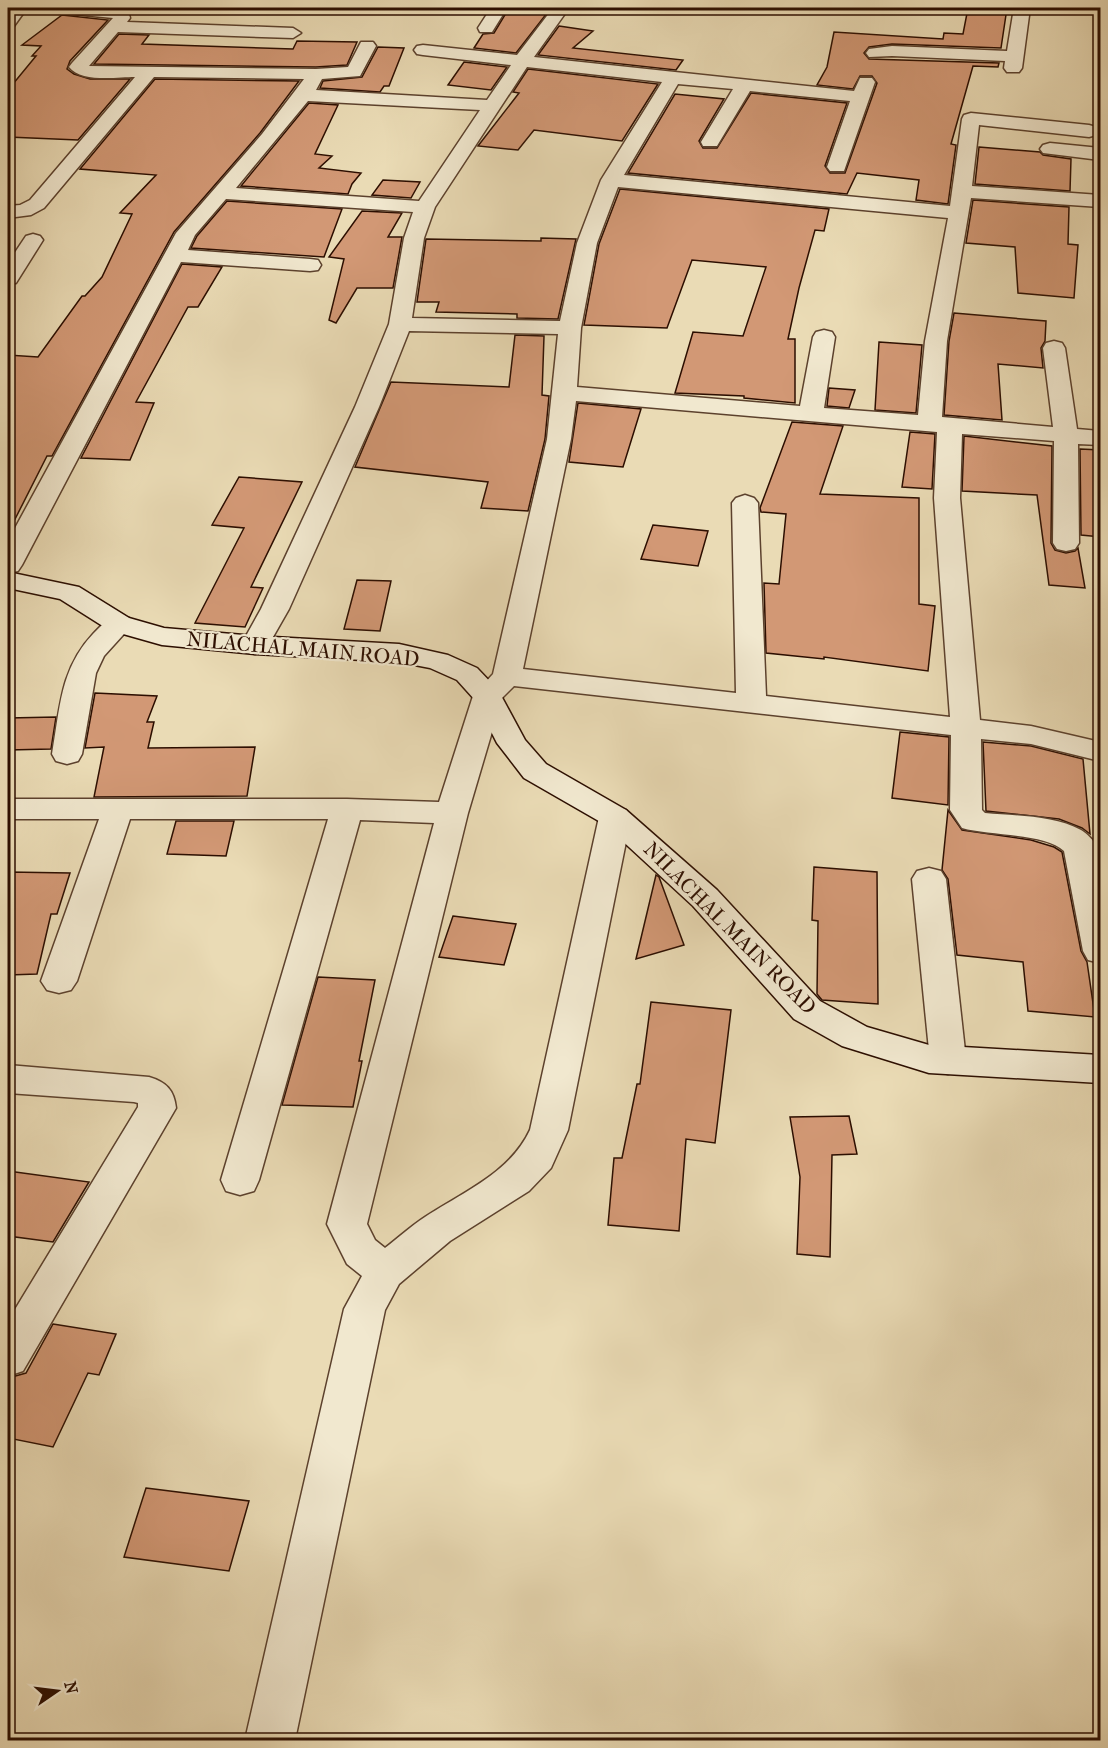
<svg xmlns="http://www.w3.org/2000/svg" width="1108" height="1748" viewBox="0 0 1108 1748" font-family="'IM FELL French Canon',serif">
	<style>
		.building { fill: #d29875; stroke: #2c0e00; stroke-width: 1.5 }
		.lines { fill: none; stroke-linecap: round; stroke-linejoin: round }
		.street-casing { stroke: #5c412d; stroke-width: 3 }
		.secondary-casing { stroke: #2c0e00; stroke-width: 3 }
		.street { fill: #f1e8cf; fill-rule: evenodd }
		.secondary { fill: #f1e8cf; fill-rule: evenodd }
		.labels { text-anchor: middle; dominant-baseline: central; stroke-width: 4.5; stroke-linejoin: round; paint-order: stroke }
		.street-label { font-size: 21px; fill: #2c0e00; stroke: #f1e8cf }
	</style>
	<rect width="100%" height="100%" fill="#eadbb5"/>
	<filter id="stains"><feTurbulence type="fractalNoise" baseFrequency=".00333" numOctaves="4"/><feColorMatrix values="0 0 0 0 .2 0 0 0 0 .09 0 0 0 0 .02 0 0 0 .5 -.17"/></filter>
	<radialGradient id="worn" r=".72"><stop offset=".6" stop-color="#630" stop-opacity="0"/><stop offset="1" stop-color="#630" stop-opacity=".3"/></radialGradient>
	<g class="building">
		<path d="M509,8H551L516,53L474,48L483,34L494,33Z"/>
		<path d="M968,8H1007L1001,48L892,44L869,47L864,53L869,59L999,63L998,67L973,66L951,144L956,145L948,204L916,200L919,180L857,173L847,194L628,173L675,94L724,99L699,141L703,148H717L751,93L847,103L825,166L830,173H845L877,83L872,76H860L853,89L817,85L827,67L834,32L943,39L944,33L963,34Z"/>
		<path d="M62,15L108,20L70,61L67,69L74,74L90,79H130L78,140L8,137V90L36,56H32L41,46L22,45Z"/>
		<path d="M559,26L593,31L573,48L683,60L676,70L538,55Z"/>
		<path d="M119,34L149,35L142,44L293,49L297,41L357,42L347,65L316,67L94,64Z"/>
		<path d="M378,47L404,48L389,86H384L380,92L320,88L323,81L362,77Z"/>
		<path d="M464,62L507,67L491,90L448,85Z"/>
		<path d="M528,69L658,84L622,141L534,130L518,150L478,146L519,93L513,92Z"/>
		<path d="M155,79L299,81L260,133L174,232L52,456H47L8,533V355L38,357L82,296H85L102,277L132,214L120,213L156,175L80,169Z"/>
		<path d="M309,103L338,105L315,154L332,156L319,168L361,173L352,184L348,194L241,186Z"/>
		<path d="M979,147L1040,152L1043,155L1071,159L1070,191L975,184Z"/>
		<path d="M383,180L420,182L411,198L372,195Z"/>
		<path d="M620,189L829,209L824,231L815,230L799,288L788,339H795V403L744,398V396L675,393L693,332L743,336L766,267L692,260L667,328L584,325L599,244Z"/>
		<path d="M973,200L1069,207L1068,244L1078,245L1074,298L1018,293L1015,247L966,243Z"/>
		<path d="M227,201L342,209L324,257L191,248L197,236Z"/>
		<path d="M362,211L402,213L388,237H402L393,288H357L336,323L329,320L344,259L329,257Z"/>
		<path d="M426,239L541,241V238L576,239L558,319L517,318V314L436,312L439,302H417Z"/>
		<path d="M182,264L222,267L198,307H188L136,402L154,403L130,460L81,458Z"/>
		<path d="M954,313L1046,321L1045,341L1041,348L1043,368L998,364L1002,420L944,415L949,341Z"/>
		<path d="M515,335L544,336L542,395L549,396L545,439L528,511L481,508L488,482L355,467L391,382L509,387Z"/>
		<path d="M879,342L922,345L916,413L875,410Z"/>
		<path d="M829,388L855,390L849,408L827,406Z"/>
		<path d="M578,403L641,409L623,467L569,462Z"/>
		<path d="M792,422L843,426L820,494L919,498V604L935,606L928,671L824,657V659L766,653L764,583L779,584L786,514L761,512L760,508Z"/>
		<path d="M910,432L935,434L932,489L902,487Z"/>
		<path d="M964,436L1052,446L1051,543L1055,550L1066,553L1075,551L1078,548L1085,588L1049,585L1037,495L962,491Z"/>
		<path d="M1080,449L1101,450V537L1081,535Z"/>
		<path d="M239,477L302,482L251,587L263,588L245,627L195,623L244,528L212,525Z"/>
		<path d="M653,525L708,531L698,566L641,559Z"/>
		<path d="M357,580L391,581L380,631L344,629Z"/>
		<path d="M95,693L157,696L147,722H154L148,748L255,747L247,796L94,797L104,747L85,748Z"/>
		<path d="M56,717L51,749L8,750V718Z"/>
		<path d="M900,732L949,737L948,805L892,798Z"/>
		<path d="M983,742L1031,746L1083,759L1090,834L1082,828L1059,819L986,811Z"/>
		<path d="M948,810L962,830L1031,840L1054,847L1062,852L1081,951L1087,962L1095,1017L1028,1011L1023,962L957,955L948,879L942,870Z"/>
		<path d="M176,821H234L226,856L167,854Z"/>
		<path d="M814,867L877,872L878,1004L822,1000L817,994L818,921L812,920Z"/>
		<path d="M8,872L70,873L57,914H51L37,974L8,975Z"/>
		<path d="M656,875L659,877L684,945L636,959Z"/>
		<path d="M453,916L516,924L504,965L439,957Z"/>
		<path d="M318,977L375,980L359,1061H362L353,1107L282,1105Z"/>
		<path d="M651,1002L731,1010L715,1143L686,1139L679,1231L608,1225L614,1158H622L637,1084H640Z"/>
		<path d="M849,1116L857,1154L832,1155L830,1257L797,1254L800,1177L790,1117Z"/>
		<path d="M8,1171L89,1182L53,1242L8,1236Z"/>
		<path d="M53,1324L116,1334L99,1375L88,1373L53,1447L8,1438V1378L26,1373Z"/>
		<path d="M146,1488L249,1501L229,1571L124,1557Z"/>
	</g>
	<g class="lines">
		<defs>
			<g id="street">
				<path d="M11,8H27L14,26L8,27V12Z"/>
				<path d="M54,8L121,9L129,14L130,18L127,22L293,28L301,33L293,38L118,32L89,66L316,69L348,67L361,42H373L376,46L360,76L322,79L316,90L487,100L511,65L423,55L417,54L414,50L417,46L423,45L517,55L553,8H569L534,57L854,91L860,78H872L875,82L844,171H830L827,167L850,101L750,91L717,146H703L701,142L733,89L678,84L624,175L950,206L962,119L964,115L971,113L1089,125L1096,127L1098,131L1096,135L1089,137L979,125L972,186L1100,195V207L971,198L947,341L942,417L1053,427L1043,348L1046,343L1054,341L1062,343L1065,348L1077,429L1100,431V445L1078,444L1079,543L1075,549L1066,551L1057,549L1053,543L1054,441L962,434L960,498L980,720L1031,726L1100,742V761L1031,744L981,739L982,810L985,813C1016,816 1053,815 1081,830C1087,834 1094,840 1096,847C1106,871 1100,935 1100,963L1088,960L1083,951L1064,851C1046,833 989,836 962,828L950,810L951,735L514,686L502,698L468,813L367,1224L375,1240L385,1248C398,1238 411,1226 425,1217C463,1192 510,1173 530,1130L599,817L604,810L615,807L626,810L631,817L568,1130L551,1168L529,1191L450,1241L399,1284L385,1310L295,1740H245L344,1309L362,1276L347,1264L327,1224L434,823L360,820L259,1180L254,1191L240,1195L226,1191L221,1180L328,819H130L77,981L71,990L59,993L47,990L41,981L99,819H8V799H347L439,802L473,696L493,674L547,439L558,334L409,331L379,407L289,609L265,651L255,654L245,651L241,645L261,609L355,407L389,324L404,238L413,212L226,199L195,235L188,250L310,259L318,260L321,265L318,270L310,271L181,262L22,565L18,571L8,573V541L176,233L262,134L304,79L154,77L44,208L31,215L8,218V206L20,205L30,200L135,77C117,77 81,83 69,67L72,63L113,18L62,13ZM527,67L662,82L601,180L577,243L560,321L412,318L424,238L435,207ZM308,101L480,110L419,201L236,188ZM618,187L948,218L925,341L918,415L824,408L835,337L832,332L824,330L816,332L813,337L800,406L577,387L581,328L597,243ZM576,401L937,432L934,498L950,717L766,696L758,503L754,498L745,495L736,498L732,503L736,693L523,669L571,439Z"/>
				<path d="M491,8H507L492,32H480L478,28Z"/>
				<path d="M784,8H800C796,14 792,14 785,12Z"/>
				<path d="M1014,8H1030L1022,68L1019,72H1007L1004,68L1005,61L892,56L869,57L866,53L869,49L892,46L1007,51Z"/>
				<path d="M1050,143L1100,148V160L1043,153L1040,149L1043,145Z"/>
				<path d="M33,234L40,236L43,240L16,283L8,284V263L26,236Z"/>
				<path d="M119,616L129,618L133,624L104,656L96,673L82,754L78,761L67,764L56,761L52,754C60,709 60,669 93,634C102,625 107,618 119,616Z"/>
				<path d="M929,868L941,871L946,879L966,1060L961,1070L948,1074L935,1070L930,1060L912,879L917,871Z"/>
				<path d="M8,1065L149,1077C166,1082 174,1090 176,1108L23,1371L8,1376V1321L138,1107V1103L134,1102L8,1093Z"/>
			</g>
			<path id="secondary" d="M8,572L79,587L129,618L164,628L255,636L399,644L448,655L477,668L498,690L525,740L546,764L626,810L717,890L820,1001L867,1027L929,1045L1100,1055V1083L929,1073L842,1046L794,1019L693,906L604,824L524,778L497,743L475,700L457,680L430,668L399,662L255,654L162,645L109,630L60,599L8,588Z"/>
		</defs>
		<use href="#street" class="street-casing"/>
		<use href="#secondary" class="secondary-casing"/>
		<use href="#street" class="street"/>
		<use href="#secondary" class="secondary"/>
	</g>
	<g class="labels">
		<g class="street-label">
			<text transform="translate(303 649) rotate(5)">NILACHAL MAIN ROAD</text>
			<text transform="translate(730 928) rotate(45)">NILACHAL MAIN ROAD</text>
		</g>
	</g>
	<rect width="1108" height="1748" fill="none" stroke="#eadbb5" stroke-width="30"/>
	<rect x="9" y="9" width="1090" height="1730" fill="none" stroke="#2c0e00" stroke-width="3"/>
	<rect x="15" y="15" width="1078" height="1718" fill="none" stroke="#2c0e00" stroke-width="1.5"/>
	<g transform="translate(57 1691) rotate(76)" stroke="#f1e8cf" stroke-width="4.5" paint-order="stroke">
	<path d="M0-4.5L10 22L0 15L-10 22Z" fill="#2c0e00"/>
	<text y="-9" font-size="16" font-weight="bold" text-anchor="middle" fill="#2c0e00">N</text>
	</g>
	<rect width="100%" height="100%" filter="url(#stains)"/>
	<rect width="100%" height="100%" fill="url(#worn)"/>
</svg>
